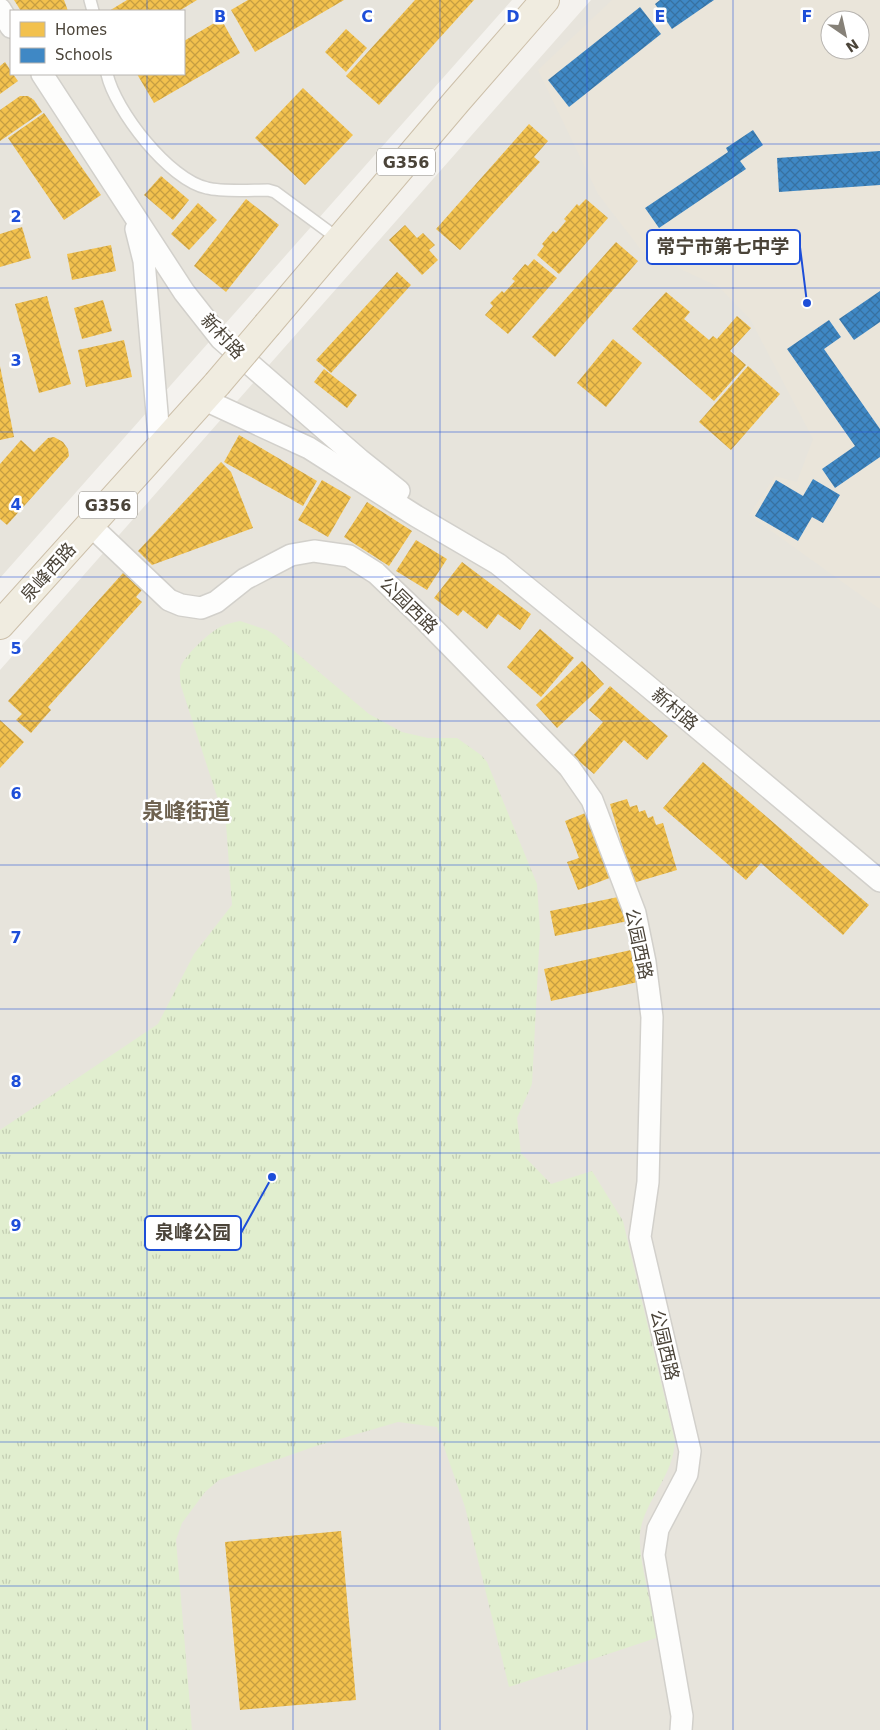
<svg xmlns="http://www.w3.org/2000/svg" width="880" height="1730" viewBox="0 0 880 1730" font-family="'DejaVu Sans','Noto Sans SC',sans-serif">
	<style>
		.residential { fill: #e7e4dc; fill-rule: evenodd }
		.education { fill: #eae5da; fill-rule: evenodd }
		.park { fill: url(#park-tufts) }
		.homes { fill: url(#homes-cross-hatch) }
		.schools { fill: url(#schools-cross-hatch) }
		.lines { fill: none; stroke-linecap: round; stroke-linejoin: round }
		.service-casing { stroke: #d2d0cb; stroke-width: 14 }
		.minor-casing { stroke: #d2d0cb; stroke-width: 24 }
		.trunk-casing { stroke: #ccbfa9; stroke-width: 30 }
		.service { stroke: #fdfdfc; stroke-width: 11 }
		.minor { stroke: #fdfdfc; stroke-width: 21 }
		.trunk { stroke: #f0ece0; stroke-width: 28 }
		.trunk-bridge-casing { stroke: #ccbfa9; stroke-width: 30; stroke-linecap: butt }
		.trunk-bridge { stroke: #f0ece0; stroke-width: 28 }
		.grid { fill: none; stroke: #1d4ed8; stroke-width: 1; stroke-opacity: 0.55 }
		.labels { text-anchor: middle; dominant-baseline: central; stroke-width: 5; stroke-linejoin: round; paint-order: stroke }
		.shield { fill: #fff; stroke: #817c74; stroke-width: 1 }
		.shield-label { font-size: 16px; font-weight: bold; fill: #4b4439 }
		.street-label { font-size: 18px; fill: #4b4439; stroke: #fff }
		.district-label { font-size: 22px; font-weight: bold; fill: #6e6250; stroke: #fff }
		.grid-label { font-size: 16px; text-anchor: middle; font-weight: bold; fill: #1d4ed8; stroke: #fff; stroke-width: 5; stroke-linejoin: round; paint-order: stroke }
		.leader { fill: none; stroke: #1d4ed8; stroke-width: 2 }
		.callout-dot { fill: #1d4ed8; stroke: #fff; stroke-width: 2 }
		.callout { fill: #fff; stroke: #1d4ed8; stroke-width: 2 }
		.callout-label { font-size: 19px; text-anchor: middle; font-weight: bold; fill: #4b4439 }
	</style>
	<defs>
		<pattern id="park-tufts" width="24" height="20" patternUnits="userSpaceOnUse" patternTransform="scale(1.25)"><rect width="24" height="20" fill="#e1eecf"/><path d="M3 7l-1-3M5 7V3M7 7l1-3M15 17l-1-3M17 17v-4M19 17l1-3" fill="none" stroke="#c3cdb2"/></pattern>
		<pattern id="homes-cross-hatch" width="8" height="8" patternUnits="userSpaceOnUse" patternTransform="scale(1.25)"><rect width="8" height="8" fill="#f2c14e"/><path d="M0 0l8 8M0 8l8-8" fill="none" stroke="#c69e42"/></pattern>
		<pattern id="schools-cross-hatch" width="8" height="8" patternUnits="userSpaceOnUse" patternTransform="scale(1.25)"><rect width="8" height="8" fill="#3f88c5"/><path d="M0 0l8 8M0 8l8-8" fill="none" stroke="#3771a1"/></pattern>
	</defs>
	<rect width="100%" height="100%" fill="#f4f2ee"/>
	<g class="residential">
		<path d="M0,0H512L0,578ZM11,11H184V74H11Z"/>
		<path d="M591,0H880V1730H0V670ZM830,20H860V50H830Z"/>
	</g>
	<path class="education" d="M612,0H880V609L749,515L775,476L797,482L813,439L750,319L719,287L642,251L598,194L538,70ZM830,20H860V50H830Z"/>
	<path class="park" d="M240,621L267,630L275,635L369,714L402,732L428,738H457L481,755L487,762L537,884L540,930L532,1084L517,1118L521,1153L551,1184L592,1171L623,1221L675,1441C673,1476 649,1495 641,1527C635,1549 653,1612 659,1637L509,1687L465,1507L437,1427L398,1422L316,1446L219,1480L205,1492L182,1523L176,1540L192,1730H0V1130L158,1024L194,954L232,905L226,824L181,686C180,679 179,673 181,666C185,656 205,637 214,631C221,625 231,623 240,621Z"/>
	<g class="homes">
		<path d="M14,0H64L68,11H21Z"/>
		<path d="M127,0H197L179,11H109Z"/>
		<path d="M248,0H344L255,52L231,10Z"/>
		<path d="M415,0H474L379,105L346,76Z"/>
		<path d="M221,19L240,53L154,103L137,74H184V41Z"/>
		<path d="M346,29L367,48L346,72L325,52Z"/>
		<path d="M5,62L11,71V74H13L18,81L0,94V66Z"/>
		<path d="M303,88L353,135L305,185L255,138Z"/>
		<path d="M20,96H28L34,100L42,112L0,141V110Z"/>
		<path d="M44,113L101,195L64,220L8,138Z"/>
		<path d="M529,124L548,141L534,157L540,162L460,250L436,229Z"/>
		<path d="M161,176L189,200L173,220L144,195Z"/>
		<path d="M246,199L279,225L226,292L194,266Z"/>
		<path d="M586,199L608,218L559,274L537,255L544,246L542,244L553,231L556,233L566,221L564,219L577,204L579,206Z"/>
		<path d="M198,203L217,220L189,250L171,234Z"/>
		<path d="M405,225L417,238L423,233L435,245L429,250L438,260L422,275L389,240Z"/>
		<path d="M22,227L31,258L0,267V234Z"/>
		<path d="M616,242L638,261L555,357L532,337Z"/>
		<path d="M111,245L116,271L72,280L67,254Z"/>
		<path d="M534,259L557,278L508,334L485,315L493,306L490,303L502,291L504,293L515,281L512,279L525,264L528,266Z"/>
		<path d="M397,272L411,285L331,373L316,360Z"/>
		<path d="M666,292L690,312L684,319L709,340L713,336L717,339L737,316L751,328L730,351L746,365L714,401L632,329Z"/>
		<path d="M47,296L71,384L39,393L15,304Z"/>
		<path d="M103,300L112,331L82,339L74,308Z"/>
		<path d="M613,339L642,363L606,407L577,383Z"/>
		<path d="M124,340L132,377L86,387L78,350Z"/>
		<path d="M0,366L14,437L0,440Z"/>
		<path d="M748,366L780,394L731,450L699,422Z"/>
		<path d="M324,369L357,395L347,408L314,382Z"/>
		<path d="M239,435L317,481L303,506L224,462Z"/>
		<path d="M54,437L63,442L68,449L69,456L7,525L0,519V464L21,440L34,452L48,438Z"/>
		<path d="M221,462L231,472L253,528L152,565L138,551Z"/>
		<path d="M322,480L351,497L328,537L298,520Z"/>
		<path d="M367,502L412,531L389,566L344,537Z"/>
		<path d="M416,540L447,559L427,590L396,571Z"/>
		<path d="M462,562L531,614L520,630L498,614L487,629L463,610L458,616L434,598Z"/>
		<path d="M123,573L142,590L136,597L142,602L48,707L51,710L31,733L16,720L22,714L8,701Z"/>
		<path d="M540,629L574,658L541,697L507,667Z"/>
		<path d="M582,661L604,684L557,728L536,705Z"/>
		<path d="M610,686L668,736L647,760L624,740L594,774L573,756L603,722L589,710Z"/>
		<path d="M0,720L24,742L0,768Z"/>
		<path d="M703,762L869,905L843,935L761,863L746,880L663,808Z"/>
		<path d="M627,799L630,807L637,805L639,812L645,810L648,818L653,816L656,825L663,823L677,870L633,883L610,804Z"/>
		<path d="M588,812L612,877L578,890L567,862L579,858L565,821Z"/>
		<path d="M623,896L628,921L555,936L550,911Z"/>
		<path d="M631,950L638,982L551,1001L544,969Z"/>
		<path d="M341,1531L356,1700L240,1710L225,1542Z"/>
	</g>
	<g class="schools">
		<path d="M660,0H714L672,29L655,4Z"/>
		<path d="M640,7L661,34L569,107L548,80Z"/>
		<path d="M753,130L763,145L740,161L746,169L659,228L645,208L728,152L726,148Z"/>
		<path d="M880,151V185L779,192L777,158Z"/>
		<path d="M880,291V322L854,340L839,319Z"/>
		<path d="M829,320L841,337L824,349L880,429V457L835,488L822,469L855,446L787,349Z"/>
		<path d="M813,479L840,495L823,523L812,517L798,541L755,516L776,480L803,496Z"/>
	</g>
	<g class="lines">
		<defs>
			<g id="service">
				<path d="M90,0L93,11"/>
				<path d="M107,74C115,110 169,180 207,188C222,192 251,190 268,190L275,192L340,240"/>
			</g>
			<g id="minor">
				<path d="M0,9L11,27"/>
				<path d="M42,74L184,292L221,339L360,460L399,491"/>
				<path d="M136,229L144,261L160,448"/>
				<path d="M203,399L309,448L416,516L498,564L644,683L880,881"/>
				<path d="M90,525L169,600L181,605L201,608L216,602L245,579L291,555L314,551L349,556L376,573L422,617L569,767L592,800L635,913L645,962L652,1017L648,1182L640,1237L690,1451L687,1474L658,1529L654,1555L682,1716L681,1730"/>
			</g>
			<g id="trunk">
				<path d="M268,324L457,101L545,0"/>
				<path d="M0,625L217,384"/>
			</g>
		</defs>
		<use href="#service" class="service-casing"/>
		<use href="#minor" class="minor-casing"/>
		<use href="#trunk" class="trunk-casing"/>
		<use href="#service" class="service"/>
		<use href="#minor" class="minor"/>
		<use href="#trunk" class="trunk"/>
		<defs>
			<path id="trunk-bridge" d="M217,384L268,324"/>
		</defs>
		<use href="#trunk-bridge" class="trunk-bridge-casing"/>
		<use href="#trunk-bridge" class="trunk-bridge"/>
	</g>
	<path class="grid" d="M147,0V11M293,0V1730M440,0V1730M587,0V1730M733,0V1730M147,74V1730M0,144H880M0,288H880M0,432H880M0,577H880M0,721H880M0,865H880M0,1009H880M0,1153H880M0,1298H880M0,1442H880M0,1586H880"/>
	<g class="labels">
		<g class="shield">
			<rect x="377" y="148.5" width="58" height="27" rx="4"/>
			<rect x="79" y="491.5" width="58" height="27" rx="4"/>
		</g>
		<g class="shield-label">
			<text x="406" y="162">G356</text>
			<text x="108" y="505">G356</text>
		</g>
		<g class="street-label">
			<text transform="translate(223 336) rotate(47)">新村路</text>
			<text transform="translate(48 572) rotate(-48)">泉峰西路</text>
			<text transform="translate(409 605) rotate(44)">公园西路</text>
			<text transform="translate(675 709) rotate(40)">新村路</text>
			<text transform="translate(639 944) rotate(78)">公园西路</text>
			<text transform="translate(665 1345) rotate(77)">公园西路</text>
		</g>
		<g class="district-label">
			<text x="186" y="811">泉峰街道</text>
		</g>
	</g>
	<g class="grid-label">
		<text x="220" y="22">B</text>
		<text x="367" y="22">C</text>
		<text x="513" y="22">D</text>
		<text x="660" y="22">E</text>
		<text x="807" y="22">F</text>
		<text x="16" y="222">2</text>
		<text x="16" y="366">3</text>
		<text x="16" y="510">4</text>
		<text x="16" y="654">5</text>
		<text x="16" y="799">6</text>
		<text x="16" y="943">7</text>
		<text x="16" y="1087">8</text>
		<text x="16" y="1231">9</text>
	</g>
	<path class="leader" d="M807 303L800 247M272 1177L241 1233"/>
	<g class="callout-dot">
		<circle cx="807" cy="303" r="5"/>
		<circle cx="272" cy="1177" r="5"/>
	</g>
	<g class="callout">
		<rect x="647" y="230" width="153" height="34" rx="5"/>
		<rect x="145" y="1216" width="96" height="34" rx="5"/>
	</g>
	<g class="callout-label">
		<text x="723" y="253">常宁市第七中学</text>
		<text x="193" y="1239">泉峰公园</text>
	</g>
	<rect x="10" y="10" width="175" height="65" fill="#ffffff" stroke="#b7b4b0"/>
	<rect x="20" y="22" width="25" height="15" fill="#f2c14e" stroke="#b7b4b0"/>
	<text x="55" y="35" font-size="15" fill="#4b4439">Homes</text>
	<rect x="20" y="48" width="25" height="15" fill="#3f88c5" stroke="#b7b4b0"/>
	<text x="55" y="60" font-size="15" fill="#4b4439">Schools</text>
	<g transform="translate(845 35) rotate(146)"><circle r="24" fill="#ffffff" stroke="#b7b4b0"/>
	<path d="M0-4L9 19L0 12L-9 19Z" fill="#868178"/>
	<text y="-8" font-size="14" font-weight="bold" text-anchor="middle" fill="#4b4439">N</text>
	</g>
</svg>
